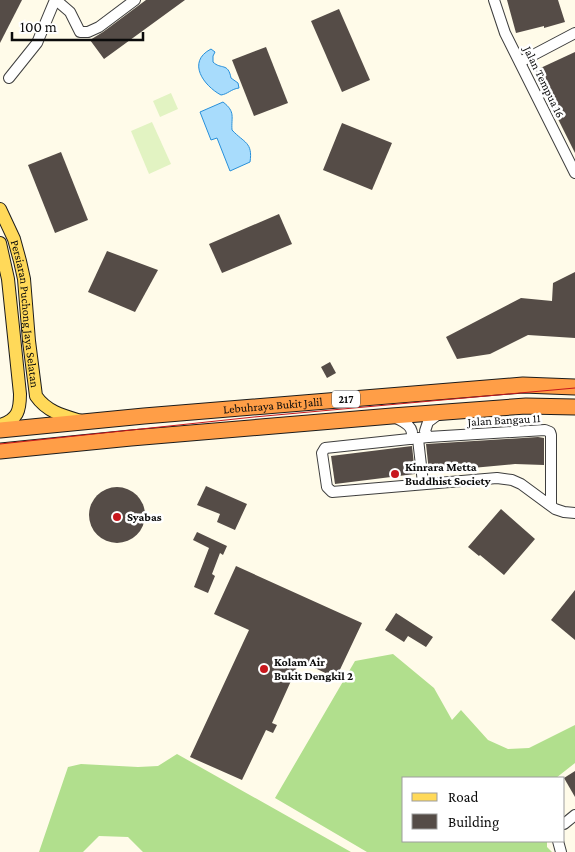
<svg xmlns="http://www.w3.org/2000/svg" width="575" height="852" viewBox="0 0 575 852" font-family="'Crimson Pro',serif">
	<style>
		.forest { fill: #b1df8d }
		.pitch { fill: #e2f3c2 }
		.water { fill: #a8dcfc; stroke: #2890da }
		.building { fill: #554c47 }
		.lines { fill: none; stroke-linecap: round; stroke-linejoin: round }
		.minor-casing { stroke: #3e3e3e; stroke-width: 12 }
		.major-casing { stroke: #1c1c1c; stroke-width: 14 }
		.highway-casing { stroke: #1c1c1c; stroke-width: 17 }
		.minor { stroke: #fff; stroke-width: 10 }
		.major { stroke: #ffd959; stroke-width: 12 }
		.highway { stroke: #ff9e47; stroke-width: 15 }
		.tram { stroke: #c8171c; stroke-width: 1 }
		.poi-dot { fill: #c8171c; stroke: #fff; stroke-width: 2 }
		.labels { text-anchor: middle; dominant-baseline: central; stroke-width: 5; stroke-linejoin: round; paint-order: stroke }
		.shield { fill: #fff; stroke: #545454; stroke-width: 1 }
		.shield-label { font-size: 11px; font-weight: bold; fill: #0b0b0b }
		.street-label { font-size: 12px; fill: #0b0b0b; stroke: #fff }
		.poi-label { font-size: 12px; font-weight: bold; fill: #0b0b0b; stroke: #fff; text-anchor: start }
	</style>
	<rect width="100%" height="100%" fill="#fffbe9"/>
	<g class="forest">
		<path d="M393,654L434,688L452,720L461,710L488,740L508,749L529,748L575,725V763L556,778H404V841H547V847L552,852H367L275,798L355,661Z"/>
		<path d="M177,754L351,852H143L128,837L99,836L83,852H39L68,767L81,764L138,767L158,766Z"/>
	</g>
	<g class="pitch">
		<path d="M171,93L178,109L160,117L153,101Z"/>
		<path d="M152,122L171,164L149,174L131,131Z"/>
	</g>
	<g class="water">
		<path d="M211,49L215,52L213,56V62C221,70 228,62 231,78L238,83L239,88C231,89 228,94 221,95C204,86 186,62 211,49Z"/>
		<path d="M223,102C236,112 231,117 232,130C244,143 253,142 250,162L230,171L217,138L211,140L200,112Z"/>
	</g>
	<g class="building">
		<path d="M0,0H22L0,43Z"/>
		<path d="M146,0H185L104,59L90,40L103,32Z"/>
		<path d="M507,0H558L565,22L544,28V26L516,33Z"/>
		<path d="M339,9L370,80L342,92L311,21Z"/>
		<path d="M266,47L288,103L254,116L232,60Z"/>
		<path d="M575,52V153L534,71Z"/>
		<path d="M342,123L392,143L372,190L323,170Z"/>
		<path d="M61,152L88,220L55,233L28,165Z"/>
		<path d="M279,214L292,244L222,273L209,244Z"/>
		<path d="M107,251L158,270L135,312L88,292Z"/>
		<path d="M575,272V338L528,335L490,354L457,359L446,337L521,298L552,301L553,283Z"/>
		<path d="M330,362L336,373L327,378L321,367Z"/>
		<path d="M538,437L544,438V465L515,464L429,472L426,444Z"/>
		<path d="M412,446L415,474L335,484L331,456Z"/>
		<path d="M206,486L247,504L235,530L217,522L220,514L197,505Z"/>
		<circle cx="117" cy="515" r="28"/>
		<path d="M501,509L535,539L504,575L480,555L479,556L468,547Z"/>
		<path d="M197,532L227,546L223,555L220,553L212,574L215,576L208,593L194,587L209,548L193,540Z"/>
		<path d="M236,566L362,623L336,678L300,661L272,723L277,725L273,733L266,730L242,780L190,757L249,630L214,614Z"/>
		<path d="M575,590V640L551,620Z"/>
		<path d="M396,613L433,637L426,647L408,636L404,642L385,630Z"/>
		<path d="M575,771V797L564,778Z"/>
	</g>
	<g class="lines">
		<defs>
			<g id="minor">
				<path d="M56,0L70,12L80,32H88L99,27L135,0"/>
				<path d="M494,0L505,33L575,173"/>
				<path d="M520,62L575,33"/>
				<path d="M9,78L37,43L55,0"/>
				<path d="M392,416C402,421 416,426 411,439"/>
				<path d="M428,437L425,431L428,422L440,413"/>
				<path d="M418,439L423,483"/>
				<path d="M551,505V435L550,432L545,430L428,437L325,448L322,453L327,487L332,492L497,478L512,480L521,484L555,509L564,512L575,513"/>
				<path d="M564,824L575,815"/>
				<path d="M558,841L561,852"/>
			</g>
			<g id="major">
				<path id="s1" d="M0,209L14,239L20,261L24,279L29,341L36,396C47,412 64,416 81,421"/>
				<path d="M0,243L8,279L20,394C20,410 18,420 0,425"/>
			</g>
			<g id="highway">
				<path id="s2" d="M0,430L144,416L523,385L575,387"/>
				<path d="M0,451L131,438L392,416L526,406L575,407"/>
			</g>
		</defs>
		<use href="#minor" class="minor-casing"/>
		<use href="#major" class="major-casing"/>
		<use href="#highway" class="highway-casing"/>
		<use href="#minor" class="minor"/>
		<use href="#major" class="major"/>
		<use href="#highway" class="highway"/>
		<path class="tram" d="M0,444L254,417L575,388"/>
	</g>
	<g class="poi-dot">
		<circle cx="395" cy="474" r="5"/>
		<circle cx="117" cy="517" r="5"/>
		<circle cx="264" cy="669" r="5"/>
	</g>
	<g class="labels">
		<rect class="shield" x="332" y="390.5" width="28" height="17" rx="4"/>
		<g class="shield-label">
			<text x="346" y="399">217</text>
		</g>
		<g class="street-label">
			<text transform="translate(544 82) rotate(64)">Jalan Tempua 16</text>
			<text stroke="none"><textPath href="#s1" startOffset="109">Persiaran Puchong Jaya Selatan</textPath></text>
			<text stroke="none"><textPath href="#s2" startOffset="274">Lebuhraya Bukit Jalil</textPath></text>
			<text transform="translate(504 420) rotate(-3)">Jalan Bangau 11</text>
		</g>
		<g class="poi-label">
			<text x="405" y="467">Kinrara Metta<tspan x="405" dy="14">Buddhist Society</tspan></text>
			<text x="127" y="517">Syabas</text>
			<text x="274" y="662">Kolam Air<tspan x="274" dy="14">Bukit Dengkil 2</tspan></text>
		</g>
	</g>
	<rect x="402" y="777" width="162" height="65" fill="#ffffff" stroke="#9d9d9d"/>
	<rect x="412" y="793" width="25" height="8" fill="#ffd959" stroke="#9d9d9d"/>
	<text x="448" y="802" font-size="15" fill="#0b0b0b">Road</text>
	<rect x="412" y="814" width="25" height="15" fill="#554c47" stroke="#9d9d9d"/>
	<text x="448" y="827" font-size="15" fill="#0b0b0b">Building</text>
	<path d="M12 32v8h131v-8" fill="none" stroke="#0b0b0b" stroke-width="2.5"/>
	<text x="20" y="32" font-size="15" fill="#0b0b0b" stroke="#ffffff" stroke-width="4" paint-order="stroke">100 m</text>
</svg>
